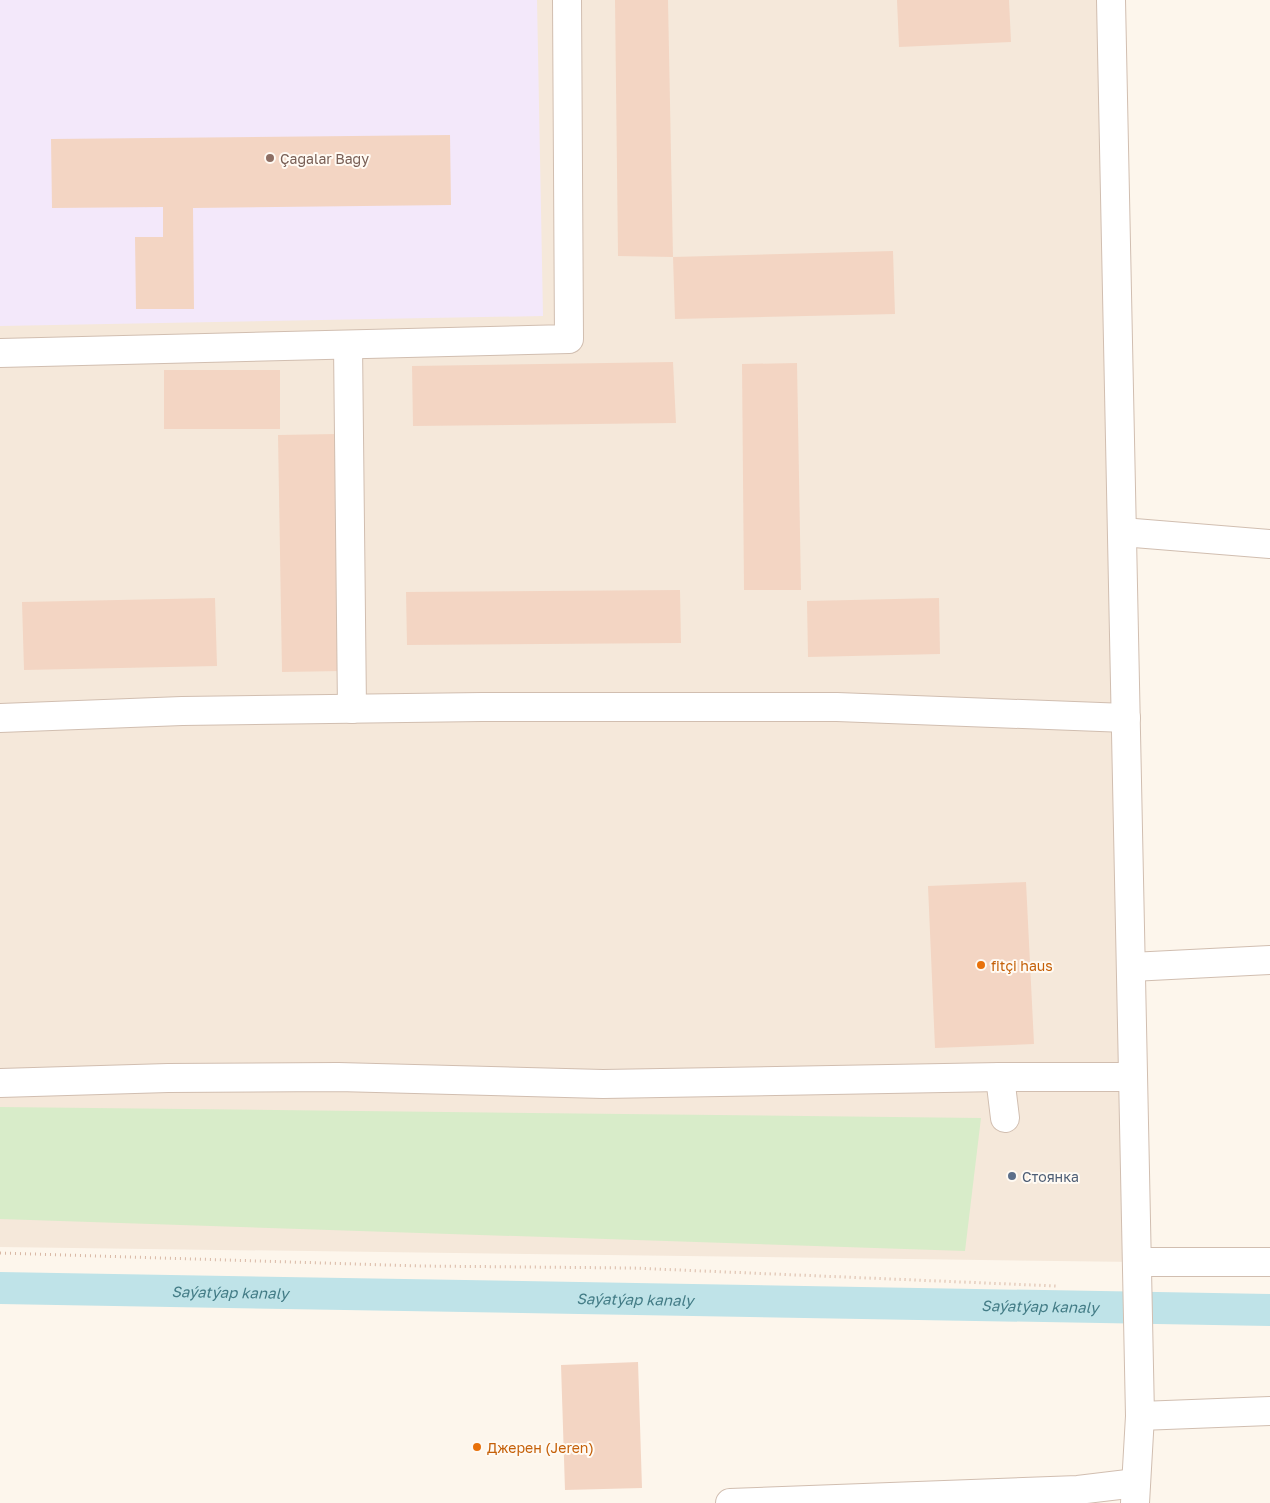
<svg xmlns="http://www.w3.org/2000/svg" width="1270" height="1503" viewBox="0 0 1270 1503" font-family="'Golos Text',sans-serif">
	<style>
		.residential { fill: #f5e8da }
		.education { fill: #f3e8fa }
		.green { fill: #d8ecc9 }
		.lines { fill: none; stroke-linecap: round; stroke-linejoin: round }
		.canal { stroke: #bfe3e8; stroke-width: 32 }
		.building { fill: #f3d5c3 }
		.minor-casing { stroke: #d1beb0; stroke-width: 30 }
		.tertiary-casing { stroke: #d1beb0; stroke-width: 30 }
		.path { stroke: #d9b8a5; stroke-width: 3; stroke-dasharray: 1 4; stroke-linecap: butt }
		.minor { stroke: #fff; stroke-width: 28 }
		.tertiary { stroke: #fff; stroke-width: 28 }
		.education-dot { fill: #8d6e63; stroke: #fffaf3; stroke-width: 2 }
		.food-dot { fill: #e8710a; stroke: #fffaf3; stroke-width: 2 }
		.service-dot { fill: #5c6f8a; stroke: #fffaf3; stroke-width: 2 }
		.labels { text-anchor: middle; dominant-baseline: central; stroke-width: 4; stroke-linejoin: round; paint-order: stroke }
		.education-label { font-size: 14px; fill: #785e54; stroke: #fffaf3; text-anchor: start }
		.food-label { font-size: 14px; fill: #c56008; stroke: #fffaf3; text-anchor: start }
		.service-label { font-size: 14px; fill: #4e5e75; stroke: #fffaf3; text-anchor: start }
		.water-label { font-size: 15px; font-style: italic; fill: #437c86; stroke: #fffaf3 }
	</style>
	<rect width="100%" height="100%" fill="#fdf6ec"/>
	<path class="residential" d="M0,0H1111L1137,1262L0,1247Z"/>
	<path class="education" d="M0,0H537L543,316L0,326Z"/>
	<path class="green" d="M0,1107L981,1118L965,1251L0,1219Z"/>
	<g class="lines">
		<path class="canal" id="s1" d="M0,1288L1270,1310"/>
	</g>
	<g class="building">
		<path d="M615,0H668L673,257L618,256Z"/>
		<path d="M897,0H1009L1011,42L899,47Z"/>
		<path d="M450,135L451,205L193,208L194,309H136L135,237H163V207L52,208L51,139Z"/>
		<path d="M893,251L895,314L675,319L673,257Z"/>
		<path d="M673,362L676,423L413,426L412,366Z"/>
		<path d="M797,363L801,590H744L742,364Z"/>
		<rect x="164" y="370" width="116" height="59"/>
		<path d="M337,434L342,671L282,672L278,435Z"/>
		<path d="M680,590L681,643L407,645L406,592Z"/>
		<path d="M215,598L217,666L24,670L22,602Z"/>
		<path d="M939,598L940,654L808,657L807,601Z"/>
		<path d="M1026,882L1034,1044L935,1048L928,886Z"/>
		<path d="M638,1362L642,1488L565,1490L561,1365Z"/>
	</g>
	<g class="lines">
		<defs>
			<g id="minor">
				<path d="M348,345L352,709"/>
				<path d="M0,353L569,339L567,0"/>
				<path d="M1122,532L1270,544"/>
				<path d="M0,718L182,711L482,707H837L1126,718"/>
				<path d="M1131,967L1270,960"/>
				<path d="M1000,1077L1005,1118"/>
				<path d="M0,1083L168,1078L338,1077L603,1084L1000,1077H1133"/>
				<path d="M1137,1262H1270"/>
				<path d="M1140,1416L1270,1411"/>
			</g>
			<g id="tertiary">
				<path d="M1111,0L1140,1416L1135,1503"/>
				<path d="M730,1503L1078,1490L1136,1483"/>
			</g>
		</defs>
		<use href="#minor" class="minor-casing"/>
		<use href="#tertiary" class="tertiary-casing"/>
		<path class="path" d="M0,1253L420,1266L632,1268L1056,1286"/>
		<use href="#minor" class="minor"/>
		<use href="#tertiary" class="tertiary"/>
	</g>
	<circle class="education-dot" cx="270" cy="158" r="5"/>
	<g class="food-dot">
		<circle cx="981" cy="965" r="5"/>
		<circle cx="477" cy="1447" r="5"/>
	</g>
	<circle class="service-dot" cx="1012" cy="1176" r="5"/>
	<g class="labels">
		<g class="education-label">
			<text x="280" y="158">Çagalar Bagy</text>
		</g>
		<g class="food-label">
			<text x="991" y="965">fitçi haus</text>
			<text x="487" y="1447">Джерен (Jeren)</text>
		</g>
		<g class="service-label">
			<text x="1022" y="1176">Стоянка</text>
		</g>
		<g class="water-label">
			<text stroke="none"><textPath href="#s1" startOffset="230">Saýatýap kanaly</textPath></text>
			<text stroke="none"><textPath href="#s1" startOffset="635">Saýatýap kanaly</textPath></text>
			<text stroke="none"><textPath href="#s1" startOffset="1040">Saýatýap kanaly</textPath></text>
		</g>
	</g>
</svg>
